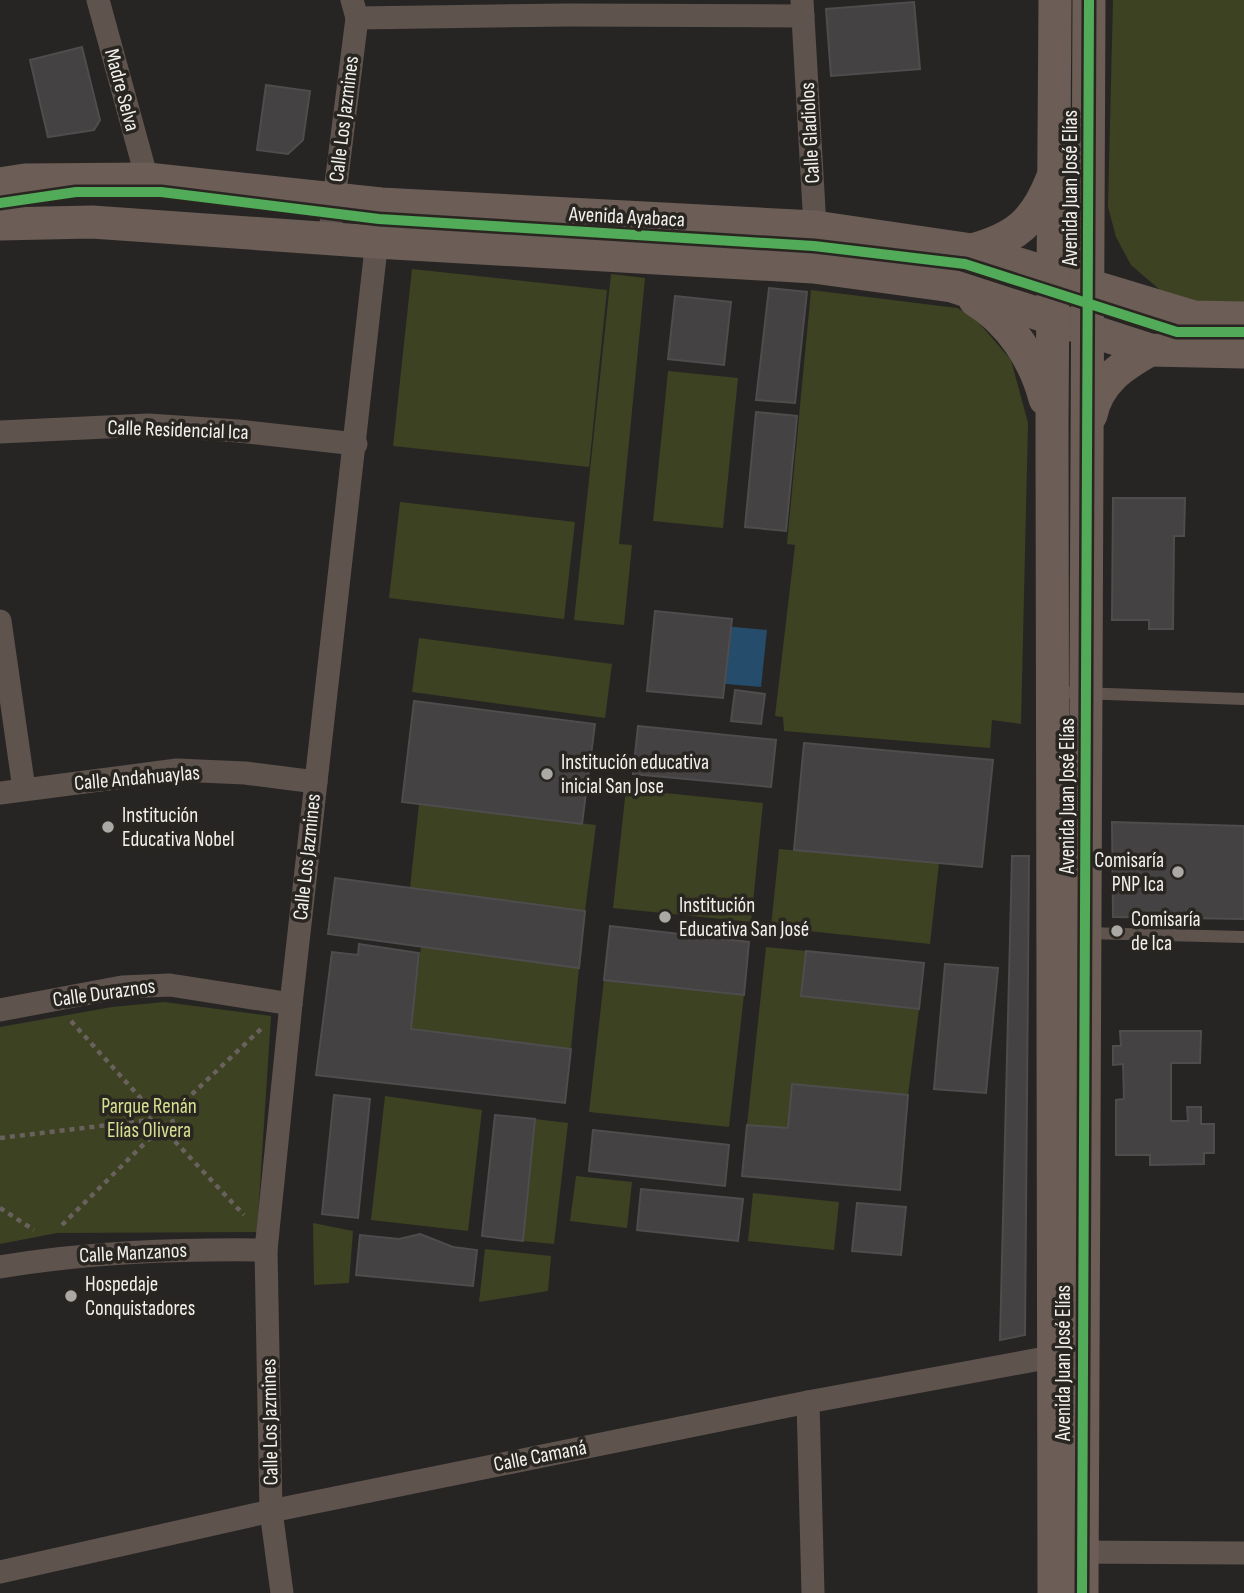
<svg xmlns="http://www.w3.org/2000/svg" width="1244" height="1593" viewBox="0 0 1244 1593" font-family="'Sofia Sans Condensed',sans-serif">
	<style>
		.green { fill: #3d4222 }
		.water { fill: #254c6b }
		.building { fill: #444243; stroke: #4e4c4d; stroke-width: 2 }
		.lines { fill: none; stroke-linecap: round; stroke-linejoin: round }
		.path { stroke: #69615d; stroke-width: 4.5; stroke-dasharray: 5 5; stroke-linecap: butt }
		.lane { stroke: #5f534e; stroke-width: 12 }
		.street { stroke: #5f534e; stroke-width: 23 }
		.secondary { stroke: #6c5d56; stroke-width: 33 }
		.cycleway-casing { stroke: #292621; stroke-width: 15 }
		.cycleway { stroke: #51ab58; stroke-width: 10 }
		.poi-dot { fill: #aba9a6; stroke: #292621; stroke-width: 2.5 }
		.labels { text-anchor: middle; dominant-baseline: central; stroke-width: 7; stroke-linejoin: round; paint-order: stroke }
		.street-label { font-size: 21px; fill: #f2f0ed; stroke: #292621 }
		.poi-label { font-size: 21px; fill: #f2f0ed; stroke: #292621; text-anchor: start }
		.park-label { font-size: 21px; fill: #d4e08f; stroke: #292621 }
	</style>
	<rect width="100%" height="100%" fill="#272523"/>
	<g class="green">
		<path d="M1113,0H1244V305H1188L1159,289L1131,265L1116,237L1108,207Z"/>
		<path d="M412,269L607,290L589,467L393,446Z"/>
		<path d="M611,274L645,278L619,544L632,545L624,625L574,620Z"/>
		<path d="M811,290L957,308L974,317L1011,360L1028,423L1021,724L992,720L990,748L784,731L783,717L775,716L795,545L787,544Z"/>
		<path d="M668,371L738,378L723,528L653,521Z"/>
		<path d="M400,502L575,522L564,619L389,598Z"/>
		<path d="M419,638L612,664L605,718L412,692Z"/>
		<path d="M626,789L763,803L751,922L613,908Z"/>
		<path d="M419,804L596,825L585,911L410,888Z"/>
		<path d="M779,849L939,863L930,944L771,927Z"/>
		<path d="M421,947L579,968L571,1049L411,1029Z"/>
		<path d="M766,947L806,951L801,996L919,1009L908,1095L792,1084L788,1128L747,1125Z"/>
		<path d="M604,980L744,995L729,1127L589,1112Z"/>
		<path d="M164,1002L271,1016L257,1232L57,1233L0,1244V1027L112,1007Z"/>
		<path d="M385,1096L482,1110L468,1231L371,1220Z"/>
		<path d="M535,1119L568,1123L554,1244L523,1241Z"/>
		<path d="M576,1176L632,1182L627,1228L570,1221Z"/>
		<path d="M753,1193L839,1202L834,1250L748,1241Z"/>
		<path d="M313,1223L353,1231L349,1283L314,1285Z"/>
		<path d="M485,1249L551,1256L548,1291L479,1302Z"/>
	</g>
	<path class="water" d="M661,620L767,630L761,687L656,678Z"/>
	<g class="building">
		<path d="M914,2L920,69L831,76L826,9Z"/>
		<path d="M82,47L100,120L94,130L48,137L30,60Z"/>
		<path d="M266,85L310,91L303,140L288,154L257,150Z"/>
		<path d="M769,288L807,292L795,403L756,400Z"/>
		<path d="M675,296L731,302L724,365L668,359Z"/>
		<path d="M756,412L797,416L786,531L745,527Z"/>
		<path d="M1113,498H1185L1184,536H1174L1173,629H1149V620H1112Z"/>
		<path d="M655,611L732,619L723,698L647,691Z"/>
		<path d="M735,690L765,694L761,724L731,721Z"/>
		<path d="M414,701L595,724L582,824L402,802Z"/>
		<path d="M638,726L776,740L771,787L633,774Z"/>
		<path d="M804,743L993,760L982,867L794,850Z"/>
		<path d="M1112,822L1244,826V919L1113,917Z"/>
		<path d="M1012,856H1029L1025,1335L1000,1340Z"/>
		<path d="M335,878L585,911L579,968L328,934Z"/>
		<path d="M610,926L749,942L744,995L604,980Z"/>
		<path d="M359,944L419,953L411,1029L571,1049L565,1103L316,1075L332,952L358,955Z"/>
		<path d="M806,951L924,963L919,1009L801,996Z"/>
		<path d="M945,964L998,968L986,1093L934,1089Z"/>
		<path d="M1120,1031H1201L1200,1063H1171V1121H1188L1187,1107H1201V1124H1214V1153H1204V1164L1150,1165V1155H1116V1100L1124,1099L1123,1064L1113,1065V1046H1121Z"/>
		<path d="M792,1084L908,1095L900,1190L742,1176L747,1125L788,1128Z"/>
		<path d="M334,1095L370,1099L358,1218L322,1214Z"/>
		<path d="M495,1115L535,1119L523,1241L482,1236Z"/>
		<path d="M593,1130L729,1145L725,1186L589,1171Z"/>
		<path d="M641,1189L743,1199L738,1241L637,1230Z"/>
		<path d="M857,1203L906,1207L901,1255L852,1251Z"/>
		<path d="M420,1234L453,1247L477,1250L473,1286L356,1275L360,1235L399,1239Z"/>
	</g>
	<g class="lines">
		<g class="path">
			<path d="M71,1021L155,1114"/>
			<circle cx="161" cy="1124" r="12"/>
			<path d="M170,1115L263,1027"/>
			<path d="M168,1134L244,1215"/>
			<path d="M0,1138L150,1120"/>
			<path d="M0,1208L34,1230"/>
			<path d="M62,1225L154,1134"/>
		</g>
		<g class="lane">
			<path d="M1053,692L1244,699"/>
			<path d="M1085,933L1244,937"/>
		</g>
		<g class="street">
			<path d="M98,0L147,179"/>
			<path d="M802,0L815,227L813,267"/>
			<path d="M357,18L569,15L803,16"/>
			<path d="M329,239L357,18L352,0"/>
			<path d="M0,432L148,425L238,431L356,444"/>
			<path d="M0,621L24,789"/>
			<path d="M0,793L177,770L245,773L316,782"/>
			<path d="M0,1010L122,987L170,985L291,1004"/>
			<path d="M0,1267C89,1252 176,1249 266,1250"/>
			<path d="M808,1402L813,1593"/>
			<path d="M1068,1552L1244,1553"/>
			<path d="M0,1572L271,1511L808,1402L1067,1354"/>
			<path d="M282,1593L271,1511L266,1250L291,1004L381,204"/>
		</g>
		<g class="secondary">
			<path d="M0,184L25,180L147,179L381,204L815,227L972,250L1194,317L1244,318"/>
			<path d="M0,224L92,222L376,242L813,267L952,286L1150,350L1244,352"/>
			<path d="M972,250C1016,238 1035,222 1052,179"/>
			<path d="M975,300C1010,321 1035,360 1045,399"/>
			<path d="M1091,415C1098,381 1122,366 1150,350"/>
			<path d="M1054,1593L1052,424L1055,0"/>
			<path d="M1082,1593L1089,0"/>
		</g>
		<defs>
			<g id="cycleway">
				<path d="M0,203L76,192H161L379,219L814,246L965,264L1177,332H1244"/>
				<path d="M1082,1593L1089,0"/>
			</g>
		</defs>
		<use href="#cycleway" class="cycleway-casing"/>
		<use href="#cycleway" class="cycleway"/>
	</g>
	<g class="poi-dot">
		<circle cx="547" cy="774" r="7"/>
		<circle cx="108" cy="827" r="7"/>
		<circle cx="1178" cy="872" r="7"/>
		<circle cx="665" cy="917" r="7"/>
		<circle cx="1117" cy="931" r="7"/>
		<circle cx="71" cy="1296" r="7"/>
	</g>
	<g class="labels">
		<g class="street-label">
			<text transform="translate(122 90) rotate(75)">Madre Selva</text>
			<text transform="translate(344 119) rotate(-83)">Calle Los Jazmines</text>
			<text transform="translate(810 133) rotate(-93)">Calle Gladiolos</text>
			<text transform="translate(1070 188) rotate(-90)">Avenida Juan José Elías</text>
			<text transform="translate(627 217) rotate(3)">Avenida Ayabaca</text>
			<text transform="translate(178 430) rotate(2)">Calle Residencial Ica</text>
			<text transform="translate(137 778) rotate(-5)">Calle Andahuaylas</text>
			<text transform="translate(1067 796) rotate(-90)">Avenida Juan José Elías</text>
			<text transform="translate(307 857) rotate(-84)">Calle Los Jazmines</text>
			<text transform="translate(104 993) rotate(-8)">Calle Duraznos</text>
			<text transform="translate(133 1253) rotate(-3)">Calle Manzanos</text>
			<text transform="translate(1063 1363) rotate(-90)">Avenida Juan José Elías</text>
			<text transform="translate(270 1422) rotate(-91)">Calle Los Jazmines</text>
			<text transform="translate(540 1456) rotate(-11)">Calle Camaná</text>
		</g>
		<g class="poi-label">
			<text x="561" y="762">Institución educativa<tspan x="561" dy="24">inicial San Jose</tspan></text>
			<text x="122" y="815">Institución<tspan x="122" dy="24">Educativa Nobel</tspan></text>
			<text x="1164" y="860" text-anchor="end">Comisaría<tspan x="1164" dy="24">PNP Ica</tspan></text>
			<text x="679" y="905">Institución<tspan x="679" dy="24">Educativa San José</tspan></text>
			<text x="1131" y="919">Comisaría<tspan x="1131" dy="24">de Ica</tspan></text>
			<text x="85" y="1284">Hospedaje<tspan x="85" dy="24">Conquistadores</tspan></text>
		</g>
		<g class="park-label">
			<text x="149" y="1106">Parque Renán<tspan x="149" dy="24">Elías Olivera</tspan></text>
		</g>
	</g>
</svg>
